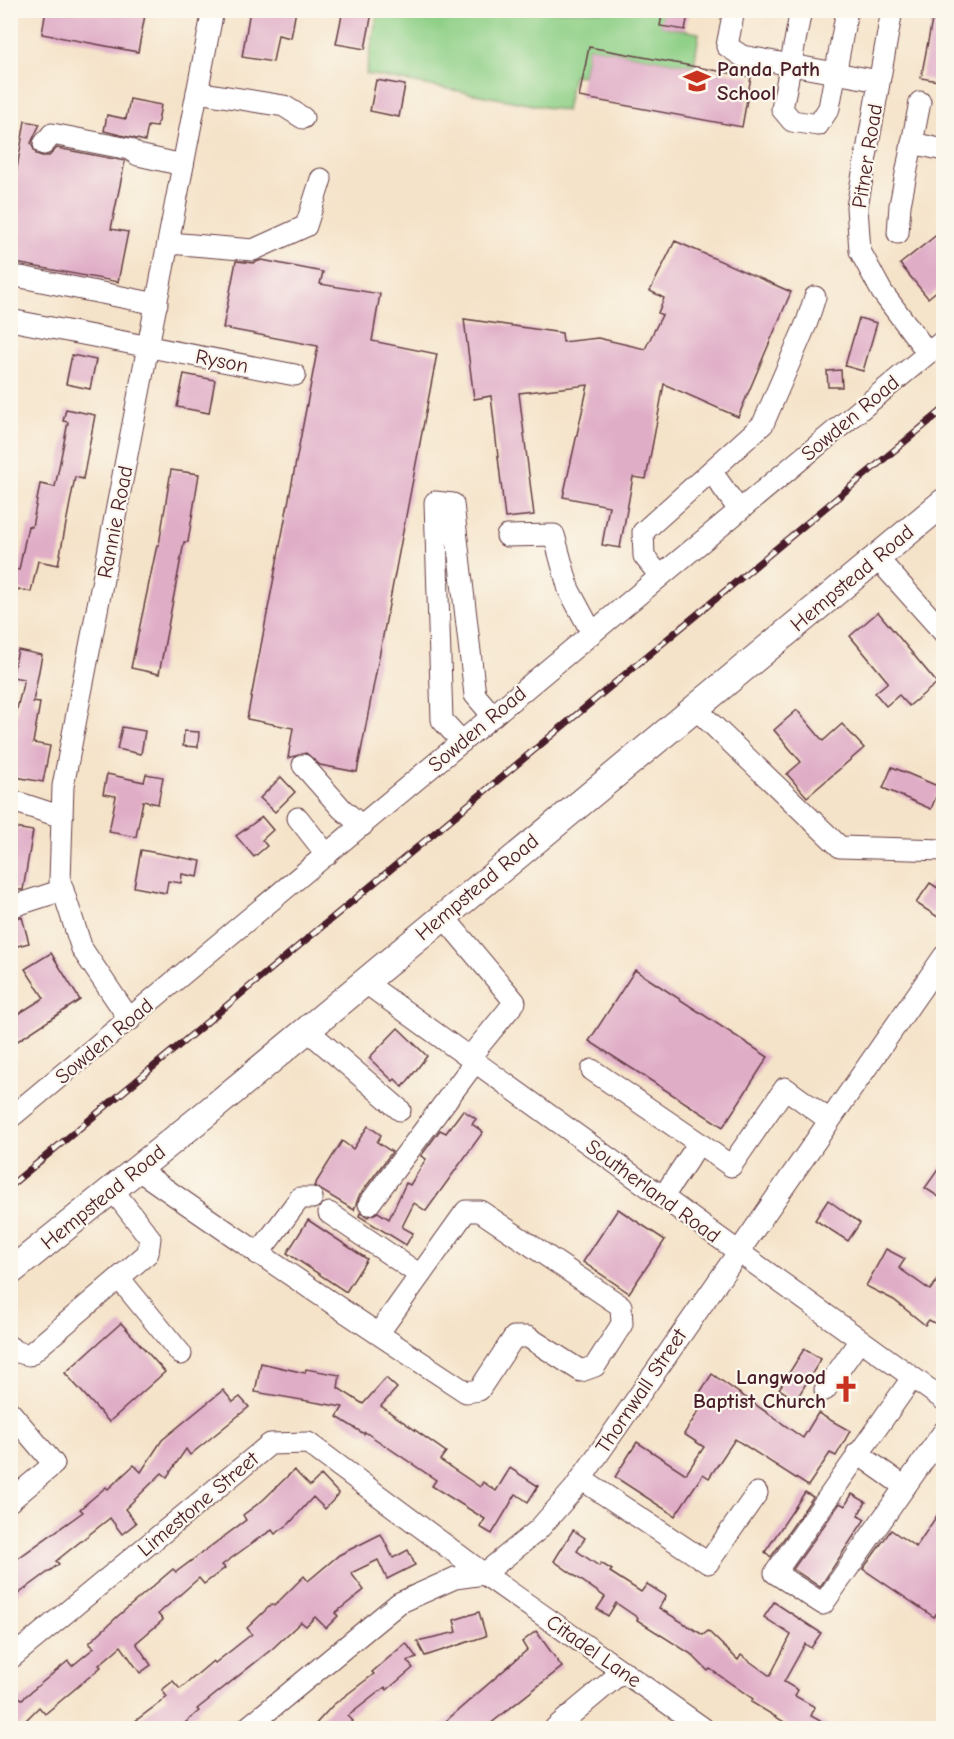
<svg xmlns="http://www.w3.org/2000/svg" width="954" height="1739" viewBox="0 0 954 1739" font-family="'Comic Neue',sans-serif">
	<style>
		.green { fill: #8fd087; stroke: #6c7859; stroke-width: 1.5 }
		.building { fill: #e0adc7 }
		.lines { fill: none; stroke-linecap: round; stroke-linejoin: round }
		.minor-casing { stroke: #643c43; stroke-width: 23 }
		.major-casing { stroke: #643c43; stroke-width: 29 }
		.minor { stroke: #fff; stroke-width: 21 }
		.major { stroke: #fff; stroke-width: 27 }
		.rail-casing { stroke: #4a1f2b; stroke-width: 7 }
		.rail { stroke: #fbf7ec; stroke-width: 4.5; stroke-dasharray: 14; stroke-linecap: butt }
		.labels { text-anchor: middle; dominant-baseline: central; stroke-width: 4.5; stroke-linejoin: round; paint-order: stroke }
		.poi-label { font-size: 21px; font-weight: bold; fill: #4a1f2b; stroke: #fbf7ec; text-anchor: start }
		.street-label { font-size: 21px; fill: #4a1f2b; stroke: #fbf7ec }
	</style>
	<rect width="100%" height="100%" fill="#fbf7ec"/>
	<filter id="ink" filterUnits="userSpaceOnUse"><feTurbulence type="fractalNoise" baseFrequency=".0167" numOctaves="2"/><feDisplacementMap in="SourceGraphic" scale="12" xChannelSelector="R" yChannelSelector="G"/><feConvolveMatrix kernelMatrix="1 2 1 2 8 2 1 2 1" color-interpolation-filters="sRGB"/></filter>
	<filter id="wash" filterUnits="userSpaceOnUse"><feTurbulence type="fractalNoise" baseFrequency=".008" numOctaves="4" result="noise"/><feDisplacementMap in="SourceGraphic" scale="24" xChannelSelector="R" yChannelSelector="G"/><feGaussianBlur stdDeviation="1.35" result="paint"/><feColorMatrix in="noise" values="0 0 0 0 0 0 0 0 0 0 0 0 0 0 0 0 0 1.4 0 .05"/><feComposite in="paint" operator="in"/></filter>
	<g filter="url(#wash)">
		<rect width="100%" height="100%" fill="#f5e3c9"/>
		<path class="green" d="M378,11H663L661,26L699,33L694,66L589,47L583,76L573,75L566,111L366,74Z"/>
		<g id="blocks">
			<g class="building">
				<path d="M46,10H122L145,15L138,52L42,34Z"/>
				<path d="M250,10H296L291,38L278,35L273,62L242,57Z"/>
				<path d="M343,10L372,13L365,49L336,44Z"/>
				<path d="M663,10H689L685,30L660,26Z"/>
				<path d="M934,10H944V82L921,78Z"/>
				<path d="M589,47L751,77L742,127L579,97Z"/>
				<path d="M376,80L405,85L399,117L370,111Z"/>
				<path d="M130,99L161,105L157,127L148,126L145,141L104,131L107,115L126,119Z"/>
				<path d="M25,121L40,124L31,143L36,154L42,156H49L57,148L125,161L111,229L128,232L118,282L10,262V210Z"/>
				<path d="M944,229V285L928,298L900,264Z"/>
				<path d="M675,241L791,292L738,417L664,384L646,479L633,477L620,548L602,545L609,506L563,497L588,385L519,393L534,515L505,518L491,396L474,399L464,319L562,333L563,342L598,338L645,349L662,315L658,313L664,298L650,291Z"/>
				<path d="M262,260L323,272L320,284L380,294L372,341L437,354L357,772L320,765L306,753L288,758L293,728L247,719L318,346L223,328L236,261L253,263Z"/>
				<path d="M859,318L877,323L863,371L845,366Z"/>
				<path d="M72,355L96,360L90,389L66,384Z"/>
				<path d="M841,370L842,387H828L827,371Z"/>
				<path d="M184,374L215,380L209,413L177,407Z"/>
				<path d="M66,409L95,415L83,479L75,477L58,565L38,561L31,592L10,588V569L19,570L28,526L32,527L40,484L55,487L68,422L63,421Z"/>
				<path d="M171,470L199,474L188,542H184L159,674L131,668L157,545H159Z"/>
				<path d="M878,612L937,683L909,706L899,695L886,706L875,693L888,682L850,636Z"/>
				<path d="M18,650L42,655L33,702L40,703L33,743L50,746L43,782L10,776V739L24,679L12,677Z"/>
				<path d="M797,710L823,741L842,724L864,748L807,797L787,774L801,762L774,730Z"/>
				<path d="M122,727L145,731L141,754L117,749Z"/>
				<path d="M184,731L199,732L198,747L183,746Z"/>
				<path d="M892,767L940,787L931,809L883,788Z"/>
				<path d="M107,774L144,782L146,774L163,777L158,804L143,801L136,837L109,832L116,796L103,794Z"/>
				<path d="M281,777L295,792L275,812L260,798Z"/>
				<path d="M262,817L273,830L262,840L267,846L254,857L236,836Z"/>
				<path d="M10,827L33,831L23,890H20L10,889Z"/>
				<path d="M141,850L201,861L198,877L182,874L181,883L168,881L166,893L134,887Z"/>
				<path d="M930,883L944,892V921L916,903Z"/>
				<path d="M20,917H22L29,943L10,948V920Z"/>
				<path d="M51,953L80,1000L10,1046V1019L44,998L25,969Z"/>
				<path d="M635,970L768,1057L723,1127L589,1041Z"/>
				<path d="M398,1028L427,1056L403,1087L395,1079L393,1081L369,1058Z"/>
				<path d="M463,1110L476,1119L472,1124L483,1132L426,1211L414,1203L402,1227L413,1233L406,1245L359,1216L360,1213L368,1217L378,1212L389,1219L406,1183L410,1185L426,1159L421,1156L440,1130L446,1133Z"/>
				<path d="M368,1126L381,1135L377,1142L392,1152L359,1196L354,1210L314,1186L342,1141L353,1149Z"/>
				<path d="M944,1161V1190L939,1197L925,1188Z"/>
				<path d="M828,1200L860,1223L848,1241L815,1220Z"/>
				<path d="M618,1209L665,1240L629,1293L583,1262Z"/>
				<path d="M308,1220L367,1259L346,1292L287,1253Z"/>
				<path d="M886,1249L905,1259L899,1268L930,1290L944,1272V1328L929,1320L925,1325L894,1300L866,1286Z"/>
				<path d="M121,1323L165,1372L109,1422L65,1373Z"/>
				<path d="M804,1349L821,1359L796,1400L779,1389Z"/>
				<path d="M261,1363L305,1373L306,1369L340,1375L338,1388L363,1404L386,1378L397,1388L381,1406L446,1452L440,1460L480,1487L483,1482L496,1491L510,1468L538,1486L528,1502L516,1494L492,1534L480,1527L485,1519L432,1486L436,1480L365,1432L364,1434L337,1417L343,1407L255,1392Z"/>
				<path d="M712,1374L803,1438L818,1413L850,1431L836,1456L830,1453L808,1486L735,1439L709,1478L703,1474L675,1516L615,1477L637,1442L686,1474L704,1447L684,1434L703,1404L695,1400Z"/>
				<path d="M223,1390L233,1402L240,1397L249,1407L190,1455L186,1449L167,1477L162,1473L125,1509L136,1523L122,1534L110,1518L56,1561L59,1564L10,1600V1564L83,1512L80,1509L106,1487L108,1489L134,1465L141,1472L162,1440Z"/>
				<path d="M294,1470L310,1486L321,1475L339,1494L325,1509L313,1497L289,1524L275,1534L272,1530L259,1538L222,1565L225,1568L204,1584L199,1578L158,1614L163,1620L136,1643L151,1665L140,1673L121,1646L99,1665L101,1667L45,1714L39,1707L18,1728H10V1706L19,1697L22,1699L68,1661L72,1666L94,1648L89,1643L118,1616L173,1569L176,1572L246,1520L243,1515L263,1500Z"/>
				<path d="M805,1492L813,1497L771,1557L765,1552Z"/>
				<path d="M852,1494L866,1502L858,1515L865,1519L820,1587L793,1569L840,1503L845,1506Z"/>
				<path d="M944,1505V1603L934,1617L863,1569L891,1530L916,1547Z"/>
				<path d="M573,1530L585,1538L577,1551L599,1566L601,1563L612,1570L610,1572L641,1592L647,1584L666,1596L659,1608L703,1635L708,1631L738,1660L741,1655L770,1676L791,1635L764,1617L774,1602L821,1633L811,1648L805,1644L784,1682L798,1690L795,1696L815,1707L811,1716L833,1728H784L786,1723L751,1702L753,1699L710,1669L708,1671L691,1654L637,1620L638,1618L616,1603L608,1616L597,1609L605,1597L554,1561Z"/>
				<path d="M381,1534L393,1558L408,1550L415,1565L387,1579L378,1560L351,1573L364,1590L335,1613L338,1616L326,1628L315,1617L306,1626L301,1622L272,1649L197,1709L199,1711L179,1728H126L167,1697L162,1690L173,1681L180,1689L213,1661L215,1663L252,1634L247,1628L272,1604L274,1606L304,1576L308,1581L339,1555Z"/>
				<path d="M479,1612L486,1636L425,1656L417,1641L457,1632L454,1620Z"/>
				<path d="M536,1631L562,1667L485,1728H438L527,1650L522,1642Z"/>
				<path d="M406,1643L417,1658L407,1661L413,1668L387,1690L385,1687L348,1716L353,1721L346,1728H312L333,1705L374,1674L372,1672Z"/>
			</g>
		</g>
	</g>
	<g filter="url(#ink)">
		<use href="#blocks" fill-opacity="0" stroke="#643c43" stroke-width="1.5"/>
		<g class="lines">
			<defs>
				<g id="minor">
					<path d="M734,10L727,46L742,56L879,81"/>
					<path d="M801,10L782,109L792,121L818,125L829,108L847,10"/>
					<path d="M892,10L857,207L860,251L882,292L928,353"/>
					<path d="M197,92L284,106L303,118"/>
					<path d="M912,143L944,150"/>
					<path d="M44,144L52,134L129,149L138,155L183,165"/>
					<path d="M898,233L900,205L920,102"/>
					<path d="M169,243L253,250L306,226L321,179"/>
					<path d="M21,277L157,304"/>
					<path d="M10,320L295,375"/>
					<path d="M739,510L711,471L763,424L807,322L815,297"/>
					<path d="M507,536L554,535L569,590L592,633"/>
					<path d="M877,558L944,633"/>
					<path d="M660,576L644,556L643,532L711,471"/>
					<path d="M695,708L840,847L944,850"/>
					<path d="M462,742L442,720L435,502L453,504L475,695L493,716"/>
					<path d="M303,765L342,809L362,826"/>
					<path d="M10,800L62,817"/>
					<path d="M298,818L327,855"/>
					<path d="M10,907L63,890"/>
					<path d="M443,916L515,1002L469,1058"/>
					<path d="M363,981L944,1400"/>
					<path d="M130,1020L82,949L60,881L63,786L213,10"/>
					<path d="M306,1029L400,1110"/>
					<path d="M592,1070L699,1143L662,1198"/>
					<path d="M10,1118L944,340"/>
					<path d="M699,1143L731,1166L785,1088L829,1120"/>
					<path d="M137,1169C245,1245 355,1319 466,1392L479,1390L514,1337H528L581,1371L595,1366L622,1324L621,1306L480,1211H466L378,1334"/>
					<path d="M369,1204L475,1062"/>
					<path d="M329,1213L420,1275"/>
					<path d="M258,1254L300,1198H312"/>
					<path d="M119,1278L181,1354"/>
					<path d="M10,1347L14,1351L29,1355L148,1253L150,1238L112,1189"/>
					<path d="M912,1378L775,1573L823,1604L944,1431"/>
					<path d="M825,1390L860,1340"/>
					<path d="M10,1412L54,1464L10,1501"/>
					<path d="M857,1453L905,1487"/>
					<path d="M581,1479L708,1563L757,1493"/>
					<path d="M10,1659L270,1444L308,1443L484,1574L703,1728"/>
					<path d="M247,1728L399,1603L455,1578L484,1574L538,1530L574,1489L944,956"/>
					<path d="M555,1728L623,1671"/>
				</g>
				<path id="major" d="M10,1272L208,1112L944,502"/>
			</defs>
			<use href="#minor" class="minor-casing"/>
			<use href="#major" class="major-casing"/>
			<use href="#minor" class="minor"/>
			<use href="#major" class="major"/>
			<defs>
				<path id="rail" d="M10,1186L944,409"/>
			</defs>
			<use href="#rail" class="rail-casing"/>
			<use href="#rail" class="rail"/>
		</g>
	</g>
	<defs>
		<symbol id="school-bare" viewBox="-9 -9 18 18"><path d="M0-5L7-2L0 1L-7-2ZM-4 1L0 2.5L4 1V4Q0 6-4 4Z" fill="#c8321e" stroke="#fbf7ec" stroke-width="2.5" paint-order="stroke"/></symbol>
		<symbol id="church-bare" viewBox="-9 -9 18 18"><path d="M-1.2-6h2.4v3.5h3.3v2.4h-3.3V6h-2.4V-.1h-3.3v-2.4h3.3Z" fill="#c8321e" stroke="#fbf7ec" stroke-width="2.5" paint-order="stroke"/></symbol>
	</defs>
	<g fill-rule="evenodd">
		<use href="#school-bare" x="678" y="62" width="38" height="38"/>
		<use href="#church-bare" x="827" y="1370" width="38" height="38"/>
	</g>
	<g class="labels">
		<g class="poi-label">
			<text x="717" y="69">Panda Path<tspan x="717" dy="24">School</tspan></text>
			<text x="826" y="1377" text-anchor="end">Langwood<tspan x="826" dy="24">Baptist Church</tspan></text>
		</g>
		<g class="street-label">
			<text transform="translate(867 156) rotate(-81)">Pitner Road</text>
			<text transform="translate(222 361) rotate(11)">Ryson</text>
			<text transform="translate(850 418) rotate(-40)">Sowden Road</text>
			<text transform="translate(115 522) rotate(-79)">Rannie Road</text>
			<text transform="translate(852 578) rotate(-40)">Hempstead Road</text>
			<text transform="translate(477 729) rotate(-40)">Sowden Road</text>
			<text transform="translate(477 887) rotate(-40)">Hempstead Road</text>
			<text transform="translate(104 1041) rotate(-40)">Sowden Road</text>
			<text transform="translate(653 1191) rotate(36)">Southerland Road</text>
			<text transform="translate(103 1197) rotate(-39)">Hempstead Road</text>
			<text transform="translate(641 1391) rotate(-56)">Thornwall Street</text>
			<text transform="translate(198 1504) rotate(-40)">Limestone Street</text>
			<text transform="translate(594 1651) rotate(35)">Citadel Lane</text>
		</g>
	</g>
	<rect width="954" height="1739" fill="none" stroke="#fbf7ec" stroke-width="36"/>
</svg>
